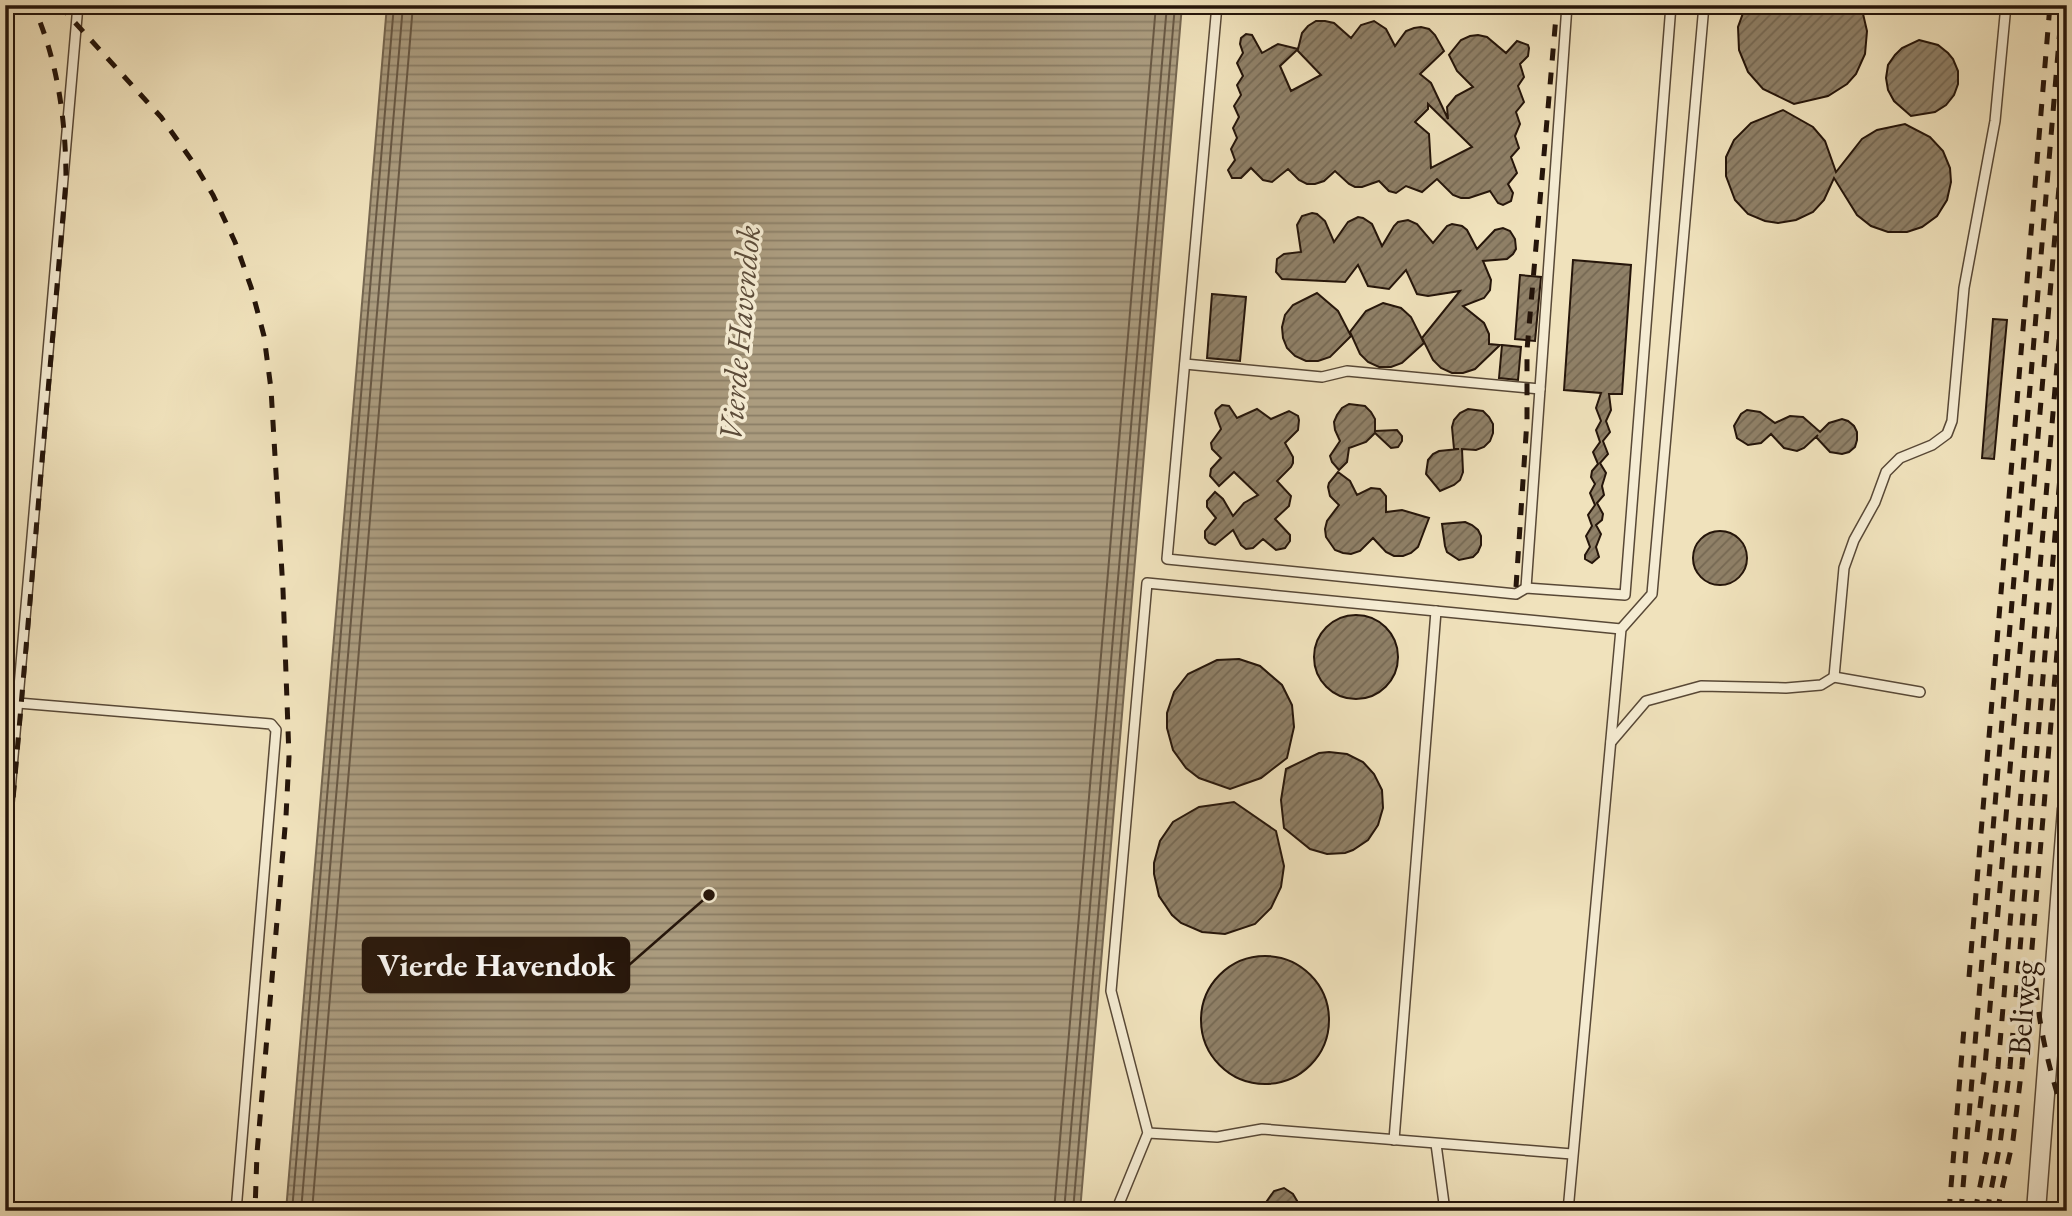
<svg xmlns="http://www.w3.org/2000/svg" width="2072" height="1216" viewBox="0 0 2072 1216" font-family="'EB Garamond',serif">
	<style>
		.water { fill: url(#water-rules); stroke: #756650; stroke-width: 2 }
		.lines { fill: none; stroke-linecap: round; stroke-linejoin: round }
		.shore { stroke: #685844; stroke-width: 2 }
		.building { fill: url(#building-hatch); stroke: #25150a; stroke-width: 2; fill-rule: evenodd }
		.lane-casing { stroke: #584836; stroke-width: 12 }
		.street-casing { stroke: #584836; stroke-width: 21 }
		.lane { stroke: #f5ecd3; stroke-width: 9 }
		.street { stroke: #f5ecd3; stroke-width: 18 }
		.rail { stroke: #25150a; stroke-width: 5; stroke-dasharray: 12 12; stroke-linecap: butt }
		.labels { text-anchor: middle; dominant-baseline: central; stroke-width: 7; stroke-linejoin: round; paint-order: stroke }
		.street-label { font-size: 32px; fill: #25150a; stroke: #f5ecd3 }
		.water-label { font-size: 33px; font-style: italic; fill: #5b4b39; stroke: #f5ecd3 }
		.leader { fill: none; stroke: #25150a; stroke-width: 2.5 }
		.callout-dot { fill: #25150a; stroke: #f5ecd3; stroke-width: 2.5 }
		.callout { fill: #25150a; stroke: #25150a; stroke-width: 2.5 }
		.callout-label { font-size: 33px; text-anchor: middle; font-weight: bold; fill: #fff }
	</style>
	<defs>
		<pattern id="water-rules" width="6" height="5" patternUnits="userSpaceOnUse" patternTransform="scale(1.75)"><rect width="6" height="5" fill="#ab9c7f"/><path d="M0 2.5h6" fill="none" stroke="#8b7e66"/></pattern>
		<pattern id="building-hatch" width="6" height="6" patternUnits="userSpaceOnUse" patternTransform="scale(1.75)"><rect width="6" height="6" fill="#8f8067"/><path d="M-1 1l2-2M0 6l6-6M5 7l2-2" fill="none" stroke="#756853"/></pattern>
	</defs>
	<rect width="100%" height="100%" fill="#f0e2bc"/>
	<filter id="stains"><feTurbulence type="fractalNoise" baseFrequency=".00286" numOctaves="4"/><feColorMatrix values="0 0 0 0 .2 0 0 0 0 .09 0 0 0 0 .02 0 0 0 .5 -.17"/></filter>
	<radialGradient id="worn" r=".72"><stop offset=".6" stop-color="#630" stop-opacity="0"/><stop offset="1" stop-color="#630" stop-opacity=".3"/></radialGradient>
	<path class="water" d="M387,5H1182L1080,1211H286Z"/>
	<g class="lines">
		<g class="shore">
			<path d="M292,1211L394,5"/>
			<path d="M301,1211L403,5"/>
			<path d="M312,1211L413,5"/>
			<path d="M1054,1211L1156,5"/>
			<path d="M1064,1211L1167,5"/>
			<path d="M1073,1211L1175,5"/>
		</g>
	</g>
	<g class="building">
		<path d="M1746,5H1861L1867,31L1865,54L1856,74L1847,84L1828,96L1794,104L1763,89L1748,72L1739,50L1738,27Z"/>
		<path d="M1316,21H1325L1334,23L1351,38L1361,25L1374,21L1386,29L1395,46L1406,31L1414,28L1421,27L1429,29L1435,35L1444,51L1420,74L1431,83L1448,119L1447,107L1456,96L1473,87L1457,71L1449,55L1461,40L1470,36L1478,35L1487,37L1506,53L1517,41L1528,45L1529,48L1528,56L1520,64L1524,77L1518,86L1524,102L1516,112L1520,124L1515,136L1519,148L1511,157L1517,173L1508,184L1513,193L1511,201L1503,205L1498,203L1490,191L1469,198H1461L1453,195L1437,179L1422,192L1406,186L1396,193L1389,191L1379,181L1362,187H1355L1349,184L1335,171L1324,181L1315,184H1307L1299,180L1288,169L1272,182L1263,180L1251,168L1241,178H1232L1228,170L1235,160L1231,149L1237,138L1233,128L1239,117L1234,106L1241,95L1237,85L1243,76L1237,63L1243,53L1240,44L1241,38L1246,34L1252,35L1262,53L1278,44L1298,49L1302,33L1308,26ZM1297,50L1321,75L1291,91L1280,66ZM1428,104L1472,147L1431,168L1429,134L1415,122L1428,109Z"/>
		<path d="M1919,40L1938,45L1948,53L1953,59L1958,71V84L1954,95L1946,105L1935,112L1911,116L1894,101L1888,90L1886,78L1888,65L1895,55L1902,48Z"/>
		<path d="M1783,110L1813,127L1825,141L1836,172L1862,139L1877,130L1905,124L1930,137L1943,151L1950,168L1951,182L1947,200L1937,216L1922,227L1907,232H1888L1871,226L1857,215L1834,178L1824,200L1813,212L1796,220L1778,223L1765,221L1748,214L1735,200L1726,176V157L1734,140L1751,123Z"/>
		<path d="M1312,213L1317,214L1325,221L1334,242L1348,222L1358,217L1363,218L1372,224L1382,246L1394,226L1398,222L1408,220L1417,224L1433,243L1447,226L1452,224L1462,226L1467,230L1477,249L1495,230L1503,228L1510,231L1515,239L1516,249L1513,254L1507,259L1483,261L1491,280L1490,290L1484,298L1463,306L1484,323L1489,334V344L1500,345L1475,369L1463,373H1452L1441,368L1433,360L1422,338L1460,291L1428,296L1417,294L1406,270L1389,289L1368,286L1358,265L1345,282L1282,279L1276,272L1277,259L1284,254L1301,252L1297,225L1302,216Z"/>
		<path d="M1573,260L1631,265L1622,394H1609L1611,410L1606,421L1610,432L1603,441L1608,454L1600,463L1606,473L1602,486L1604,495L1597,503L1603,514L1602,520L1596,525L1601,534L1596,547L1599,557L1592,563L1585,559V555L1590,547L1586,536L1592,526L1588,515L1595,505L1590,493L1595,484L1591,477L1592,471L1598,464L1593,452L1600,442L1596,430L1601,421L1596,408L1601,393L1564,390Z"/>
		<path d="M1520,275L1541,277L1535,341L1515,339Z"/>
		<path d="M1317,293L1338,311L1351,336L1330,357L1318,361H1306L1295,356L1287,348L1283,338L1282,327L1285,315L1293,305Z"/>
		<path d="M1212,294L1246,297L1240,361L1207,358Z"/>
		<path d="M1383,303L1401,308L1411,317L1424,343L1402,363L1391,367H1379L1368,362L1360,354L1350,332L1366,311Z"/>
		<path d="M1993,319L2007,320L1994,459L1982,458Z"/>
		<path d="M1502,345L1521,347L1518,380L1499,378Z"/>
		<path d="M1349,404L1365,406L1371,412L1375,419V431L1397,430L1402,436V441L1398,447L1391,448L1375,433L1366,442L1349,448L1347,462L1339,470L1332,462L1330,456L1340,441L1335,430L1334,422L1337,415L1342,408Z"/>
		<path d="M1222,405L1229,406L1237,418L1257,409L1271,419L1289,411L1298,416L1299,420L1298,430L1285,443L1293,457V463L1291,467L1277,481L1291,496L1289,506L1275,519L1290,535V541L1285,548L1276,550L1263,539L1253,548L1246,549L1241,545L1233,530L1215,545L1209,543L1205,538V531L1216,518L1207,507V501L1215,492L1223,499L1233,516L1244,503L1258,495L1234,472L1219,486L1210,476L1211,469L1221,458L1212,449L1211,443L1221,429L1215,413L1216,410Z"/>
		<path d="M1468,409L1483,411L1489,417L1493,424V433L1490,441L1484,447L1476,450L1462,449L1463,472L1460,480L1454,485L1440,491L1426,474L1428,460L1433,454L1439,451L1459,449H1454L1452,427L1454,420L1460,413Z"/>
		<path d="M1747,410L1760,412L1775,423L1790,416L1803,417L1820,432L1829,423L1842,419L1848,421L1854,426L1857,432V440L1855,447L1849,452L1842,454L1830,452L1816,437L1818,435L1804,448L1797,451L1784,448L1771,434L1761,443L1748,445L1737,438L1734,426L1741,414Z"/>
		<path d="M1338,472L1350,481L1357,495L1371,488L1380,489L1386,496V512L1402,510L1429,518L1418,547L1411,553L1403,556H1394L1386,552L1373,538L1360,551L1351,554L1343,553L1335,550L1326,537L1325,529L1327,521L1339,505L1330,496L1328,487L1329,483Z"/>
		<path d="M1465,522L1472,525L1478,530L1481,536V545L1478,552L1473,557L1459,560L1447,552L1445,546L1442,524Z"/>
		<circle cx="1720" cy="558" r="27"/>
		<circle cx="1356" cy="657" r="42"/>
		<path d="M1239,659L1260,666L1282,685L1292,705L1294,727L1287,758L1261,778L1230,789L1199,778L1186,768L1173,750L1167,728V713L1174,692L1188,674L1217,660Z"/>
		<path d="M1329,752L1347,754L1363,762L1374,774L1382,790L1383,808L1378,825L1368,840L1353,850L1345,853L1327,854L1310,849L1284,828L1281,800L1286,769L1319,753Z"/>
		<path d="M1234,802L1276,831L1284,866L1281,887L1271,908L1255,924L1225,934L1202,932L1181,923L1172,915L1159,896L1154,874V863L1160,841L1173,822L1199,807Z"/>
		<circle cx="1265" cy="1020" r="64"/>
		<path d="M1284,1188L1293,1194L1303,1211H1260L1274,1191Z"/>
	</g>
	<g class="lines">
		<defs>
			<g id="lane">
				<path d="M1217,5L1167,559L1516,594L1526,588L1625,595L1671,5"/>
				<path d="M1185,364L1322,377L1347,371L1540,389"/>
				<path d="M1526,588L1567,5"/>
				<path d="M1920,692L1834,677L1844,568L1854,540L1875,502L1886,472L1900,458L1932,445L1947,434L1952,421L1964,288L1995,121L2006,5"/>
				<path d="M18,703L271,724L276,730L236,1211"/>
				<path d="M1611,742L1646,701L1701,686L1786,688L1821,685L1834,677"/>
				<path d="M5,849L78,5"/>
				<path d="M1148,1133L1217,1137L1262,1129L1572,1154"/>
				<path d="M1394,1140L1436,611"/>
				<path d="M1436,1144L1445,1211"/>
				<path d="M1116,1211L1148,1133L1111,991L1147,583L1621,629"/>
				<path d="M1568,1211L1621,629L1652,594L1704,5"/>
			</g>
			<path id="street" d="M2036,1211L2067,809"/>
		</defs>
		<use href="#lane" class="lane-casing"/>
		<use href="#street" class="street-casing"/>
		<use href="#lane" class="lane"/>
		<use href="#street" class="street"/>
		<g class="rail">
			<path d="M59,5L161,117L195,165L213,195L235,242L251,287L264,336L271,389L283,590L289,757L286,816L257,1153L255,1211"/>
			<path d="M1516,587L1527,420V350L1557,5"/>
			<path d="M5,893L66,181C66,121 58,61 33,5"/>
			<path d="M1969,977L2050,5"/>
			<path d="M2036,988C2040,1035 2052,1080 2067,1124"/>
			<path d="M1977,1132L1985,1066L2067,92"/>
			<path d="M1949,1211L1964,1028"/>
			<path d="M1961,1211L2062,5"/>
			<path d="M1975,1211L1989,1141L1998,1067L2067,246"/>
			<path d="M1987,1211L2000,1144L2010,1067L2067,394"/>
			<path d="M1997,1211L2013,1140L2022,1066L2067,534"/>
		</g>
	</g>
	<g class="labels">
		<g class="street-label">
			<text transform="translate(2022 1008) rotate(-86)">Beliweg</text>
		</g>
		<g class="water-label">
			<text transform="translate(739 333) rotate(-85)">Vierde Havendok</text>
		</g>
	</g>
	<path class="leader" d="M709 895L629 965"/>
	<circle class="callout-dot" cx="709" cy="895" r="7"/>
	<rect class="callout" x="363" y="938" width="266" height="54" rx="7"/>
	<g class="callout-label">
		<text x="496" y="976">Vierde Havendok</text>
	</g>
	<rect width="2072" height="1216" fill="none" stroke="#f0e2bc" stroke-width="28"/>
	<rect x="7" y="7" width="2058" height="1202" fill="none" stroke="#25150a" stroke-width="3.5"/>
	<rect x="14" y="14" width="2044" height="1188" fill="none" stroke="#25150a" stroke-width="2"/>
	<rect width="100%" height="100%" filter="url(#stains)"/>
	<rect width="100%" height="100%" fill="url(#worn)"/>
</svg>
